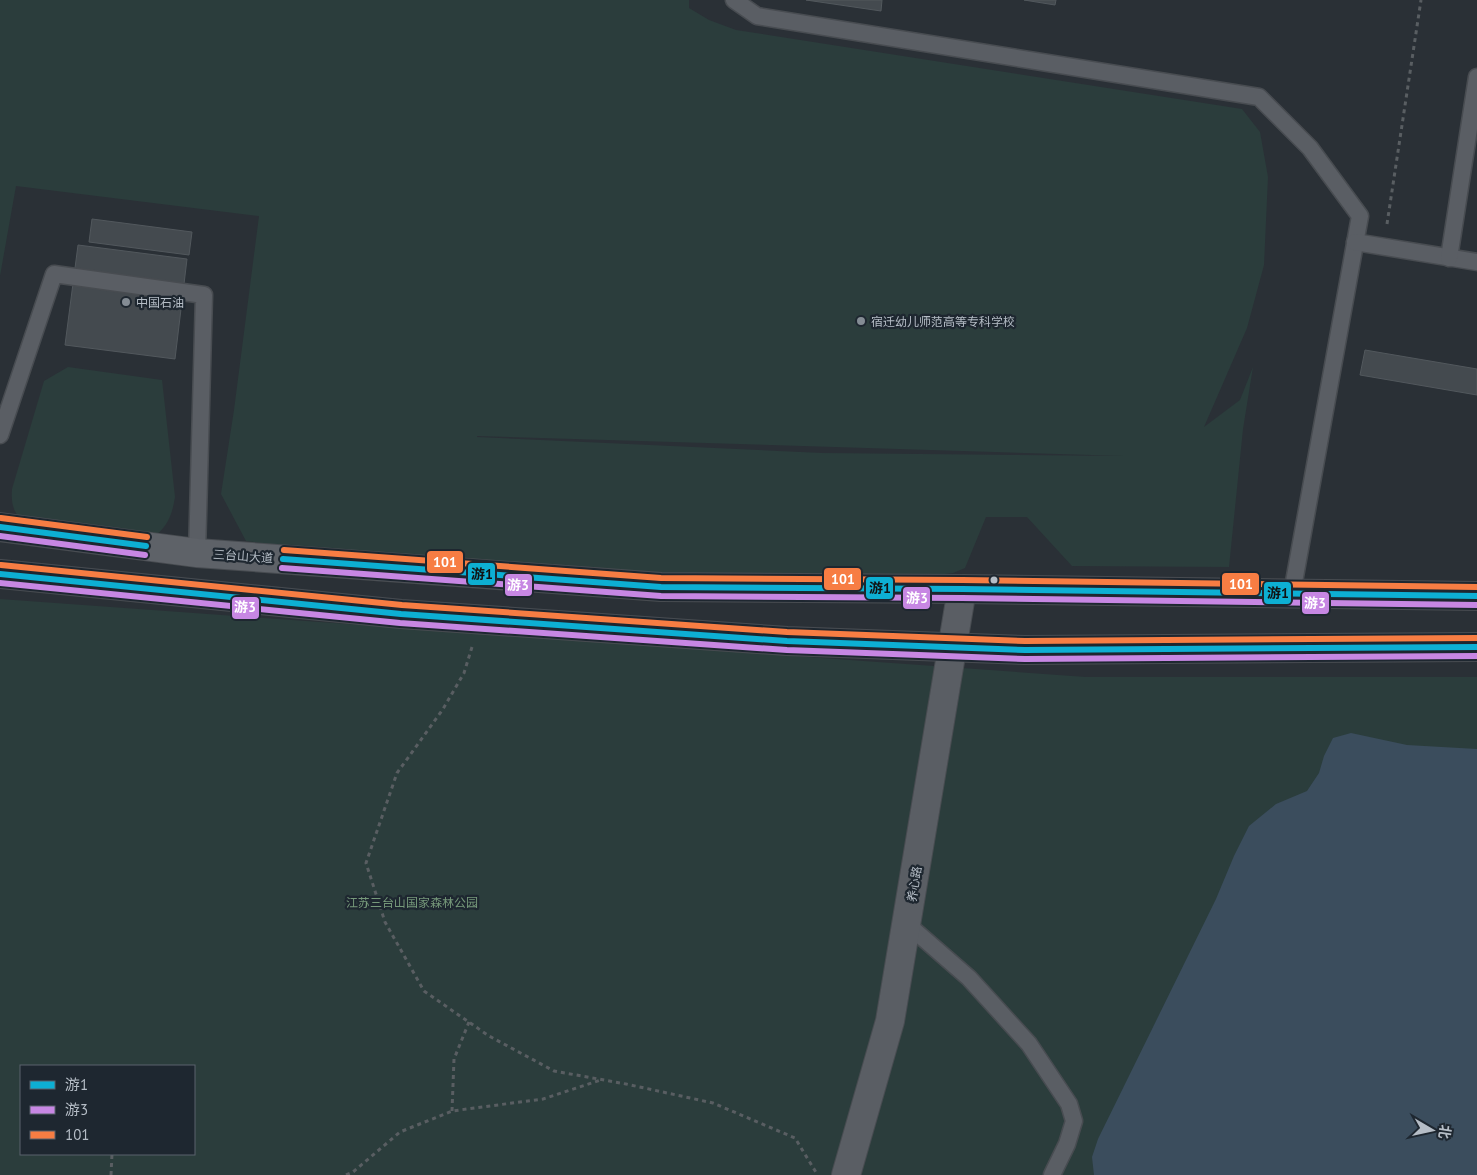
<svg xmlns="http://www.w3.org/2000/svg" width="1477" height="1175" viewBox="0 0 1477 1175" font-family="'PT Sans','Noto Sans SC',sans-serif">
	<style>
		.green { fill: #2b3d3c; fill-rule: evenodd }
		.water { fill: #3b4d5d }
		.building { fill: #444a4f; stroke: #52585d }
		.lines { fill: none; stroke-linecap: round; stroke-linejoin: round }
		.service-casing { stroke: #484c51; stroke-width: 19 }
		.minor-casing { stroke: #484c51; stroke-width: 30 }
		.secondary-casing { stroke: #484c51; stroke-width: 30 }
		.path { stroke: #595e62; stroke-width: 3; stroke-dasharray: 4 4; stroke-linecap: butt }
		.service { stroke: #5a5e64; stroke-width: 16 }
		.minor { stroke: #5a5e64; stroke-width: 28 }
		.secondary { stroke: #5e6268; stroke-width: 28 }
		.bus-1-casing { stroke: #1e2730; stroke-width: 10 }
		.bus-2-casing { stroke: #1e2730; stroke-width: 10 }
		.bus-3-casing { stroke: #1e2730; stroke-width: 10 }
		.bus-1 { stroke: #0dafd3; stroke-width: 6 }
		.bus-2 { stroke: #c787e3; stroke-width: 6 }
		.bus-3 { stroke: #f77d43; stroke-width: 6 }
		.poi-dot { fill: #848c94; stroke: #1e2730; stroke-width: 2 }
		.bus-dot { fill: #b5bdc6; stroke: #1e2730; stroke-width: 2 }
		.labels { text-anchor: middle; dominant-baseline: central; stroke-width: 4.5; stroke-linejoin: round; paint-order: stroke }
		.poi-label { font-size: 12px; fill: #b5bdc6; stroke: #1e2730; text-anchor: start }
		.street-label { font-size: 12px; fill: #b5bdc6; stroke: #1e2730 }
		.park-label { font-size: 12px; fill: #76997a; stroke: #1e2730 }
		.line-badge { stroke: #1e2730; stroke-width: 2 }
		.badge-label { font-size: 14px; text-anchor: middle; font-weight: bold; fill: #fff }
		.pale-badge-label { font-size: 14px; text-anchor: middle; font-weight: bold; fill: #111 }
	</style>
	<rect width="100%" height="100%" fill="#2a3036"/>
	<g class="green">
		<path d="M0,0H689V8L709,20L736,30L1242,109L1260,132L1268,177L1264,265L1247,328L1204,427L1240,400L1253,367L1243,429L1229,567L1072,566L1027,517H986L965,568L953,573L929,576L657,574L290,547L246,541L221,494L234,410L259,216L16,186L0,276ZM477,437V436L1125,456L822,453Z"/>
		<path d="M68,367L162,380L175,497C172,516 167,528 151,539L25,524C13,512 11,505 12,489L44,381Z"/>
		<path d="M0,599L1086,677H1477V1175H0ZM21,1066H194V1154H21Z"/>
	</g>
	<path class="water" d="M1351,733L1407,745L1477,749V1175H1094L1092,1157L1098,1139L1216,899L1234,856L1249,826L1276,804L1307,791L1319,773L1324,756L1333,738Z"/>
	<g class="building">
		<path d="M806,0H882L881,11Z"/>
		<path d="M1024,0H1056L1055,5Z"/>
		<path d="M92,219L192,232L189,255L89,242Z"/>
		<path d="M78,245L187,259L175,359L65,345Z"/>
		<path d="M1365,350L1477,369V395L1360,375Z"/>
	</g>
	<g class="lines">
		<defs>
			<g id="service">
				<path d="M734,0L757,16L1259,97L1310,148L1360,216L1292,593"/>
				<path d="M1355,242L1477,262"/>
				<path d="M1449,258L1477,77"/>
				<path d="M0,435L54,274L204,295L197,553"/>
				<path d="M907,924L969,978L1029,1044L1069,1104L1074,1121L1067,1144L1052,1175"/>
			</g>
			<path id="minor" d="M846,1175L890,1021L962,589"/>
			<g id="secondary">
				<path d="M0,527L197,553L661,587L962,589L1477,596"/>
				<path d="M0,574L401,614L787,641L1025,650L1477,647"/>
			</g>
		</defs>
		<use href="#service" class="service-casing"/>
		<use href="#minor" class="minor-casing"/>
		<use href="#secondary" class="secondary-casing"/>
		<g class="path">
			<path d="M1387,224L1421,0"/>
			<path d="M472,647L464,673L443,709L397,773L366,863L385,922L424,991L489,1036L554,1071L626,1084L713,1103L795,1138L817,1174"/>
			<path d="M452,1111L454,1059L469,1022"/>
			<path d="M111,1175L112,1154"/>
			<path d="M346,1175L353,1172L400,1132L452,1111L543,1099L601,1080"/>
		</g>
		<use href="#service" class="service"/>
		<use href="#minor" class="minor"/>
		<use href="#secondary" class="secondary"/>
		<defs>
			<g id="bus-1">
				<path d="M0,527L146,546"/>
				<path d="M283,559L661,587L962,589L1477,596"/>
				<path d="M0,574L401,614L787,641L1025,650L1477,647"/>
			</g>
			<g id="bus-2">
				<path d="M0,536L145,555"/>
				<path d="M282,568L661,596L962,598L1477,605"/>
				<path d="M0,583L400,623L787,650L1025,659L1477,656"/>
			</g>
			<g id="bus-3">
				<path d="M1,518L147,537"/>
				<path d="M284,550L661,578L962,580L1477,587"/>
				<path d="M1,565L402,605L787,632L1025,641L1477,638"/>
			</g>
		</defs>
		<use href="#bus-1" class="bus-1-casing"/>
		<use href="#bus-2" class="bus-2-casing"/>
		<use href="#bus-3" class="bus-3-casing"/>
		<use href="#bus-1" class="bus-1"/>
		<use href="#bus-2" class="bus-2"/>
		<use href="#bus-3" class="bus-3"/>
	</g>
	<g class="poi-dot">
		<circle cx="126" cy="302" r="5"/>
		<circle cx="861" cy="321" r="5"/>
	</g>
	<circle class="bus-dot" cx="994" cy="580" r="4.5"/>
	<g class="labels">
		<g class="poi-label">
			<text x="136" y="302">中国石油</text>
			<text x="871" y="321">宿迁幼儿师范高等专科学校</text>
		</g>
		<g class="street-label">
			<text transform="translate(243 556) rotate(4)">三台山大道</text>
			<text transform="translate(914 884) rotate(-81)">养心路</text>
		</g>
		<g class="park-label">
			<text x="412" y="902">江苏三台山国家森林公园</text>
		</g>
	</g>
	<g class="line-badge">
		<rect x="426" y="550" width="38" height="24" rx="5" fill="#f77d43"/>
		<rect x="467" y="562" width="29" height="24" rx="5" fill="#0dafd3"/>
		<rect x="823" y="567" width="39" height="24" rx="5" fill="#f77d43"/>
		<rect x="1221" y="572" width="39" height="24" rx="5" fill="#f77d43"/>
		<rect x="504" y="573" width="29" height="24" rx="5" fill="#c787e3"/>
		<rect x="865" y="576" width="29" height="24" rx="5" fill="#0dafd3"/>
		<rect x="1263" y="581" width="29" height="24" rx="5" fill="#0dafd3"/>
		<rect x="902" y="586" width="29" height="24" rx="5" fill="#c787e3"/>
		<rect x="1301" y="591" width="29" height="24" rx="5" fill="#c787e3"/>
		<rect x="231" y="596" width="29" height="24" rx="5" fill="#c787e3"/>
	</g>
	<g class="badge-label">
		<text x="445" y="567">101</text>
		<text x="843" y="584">101</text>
		<text x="1241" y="589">101</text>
		<text x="518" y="590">游3</text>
		<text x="917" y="603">游3</text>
		<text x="1315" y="608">游3</text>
		<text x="245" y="612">游3</text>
	</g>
	<g class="pale-badge-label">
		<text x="482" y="579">游1</text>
		<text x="880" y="593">游1</text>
		<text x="1278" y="598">游1</text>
	</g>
	<rect x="20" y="1065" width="175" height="90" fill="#1e2730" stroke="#5a636c"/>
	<rect x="30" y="1081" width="25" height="8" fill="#0dafd3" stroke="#5a636c"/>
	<text x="65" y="1090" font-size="15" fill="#b5bdc6">游1</text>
	<rect x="30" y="1106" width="25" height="8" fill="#c787e3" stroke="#5a636c"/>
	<text x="65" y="1115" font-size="15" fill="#b5bdc6">游3</text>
	<rect x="30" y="1131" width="25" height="8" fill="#f77d43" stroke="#5a636c"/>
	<text x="65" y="1140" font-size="15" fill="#b5bdc6">101</text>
	<g transform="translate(1432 1130) rotate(99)" stroke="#1e2730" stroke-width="4" paint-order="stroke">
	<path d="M0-4L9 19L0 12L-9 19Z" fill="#b5bdc6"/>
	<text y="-8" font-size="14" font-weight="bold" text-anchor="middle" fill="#b5bdc6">北</text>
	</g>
</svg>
